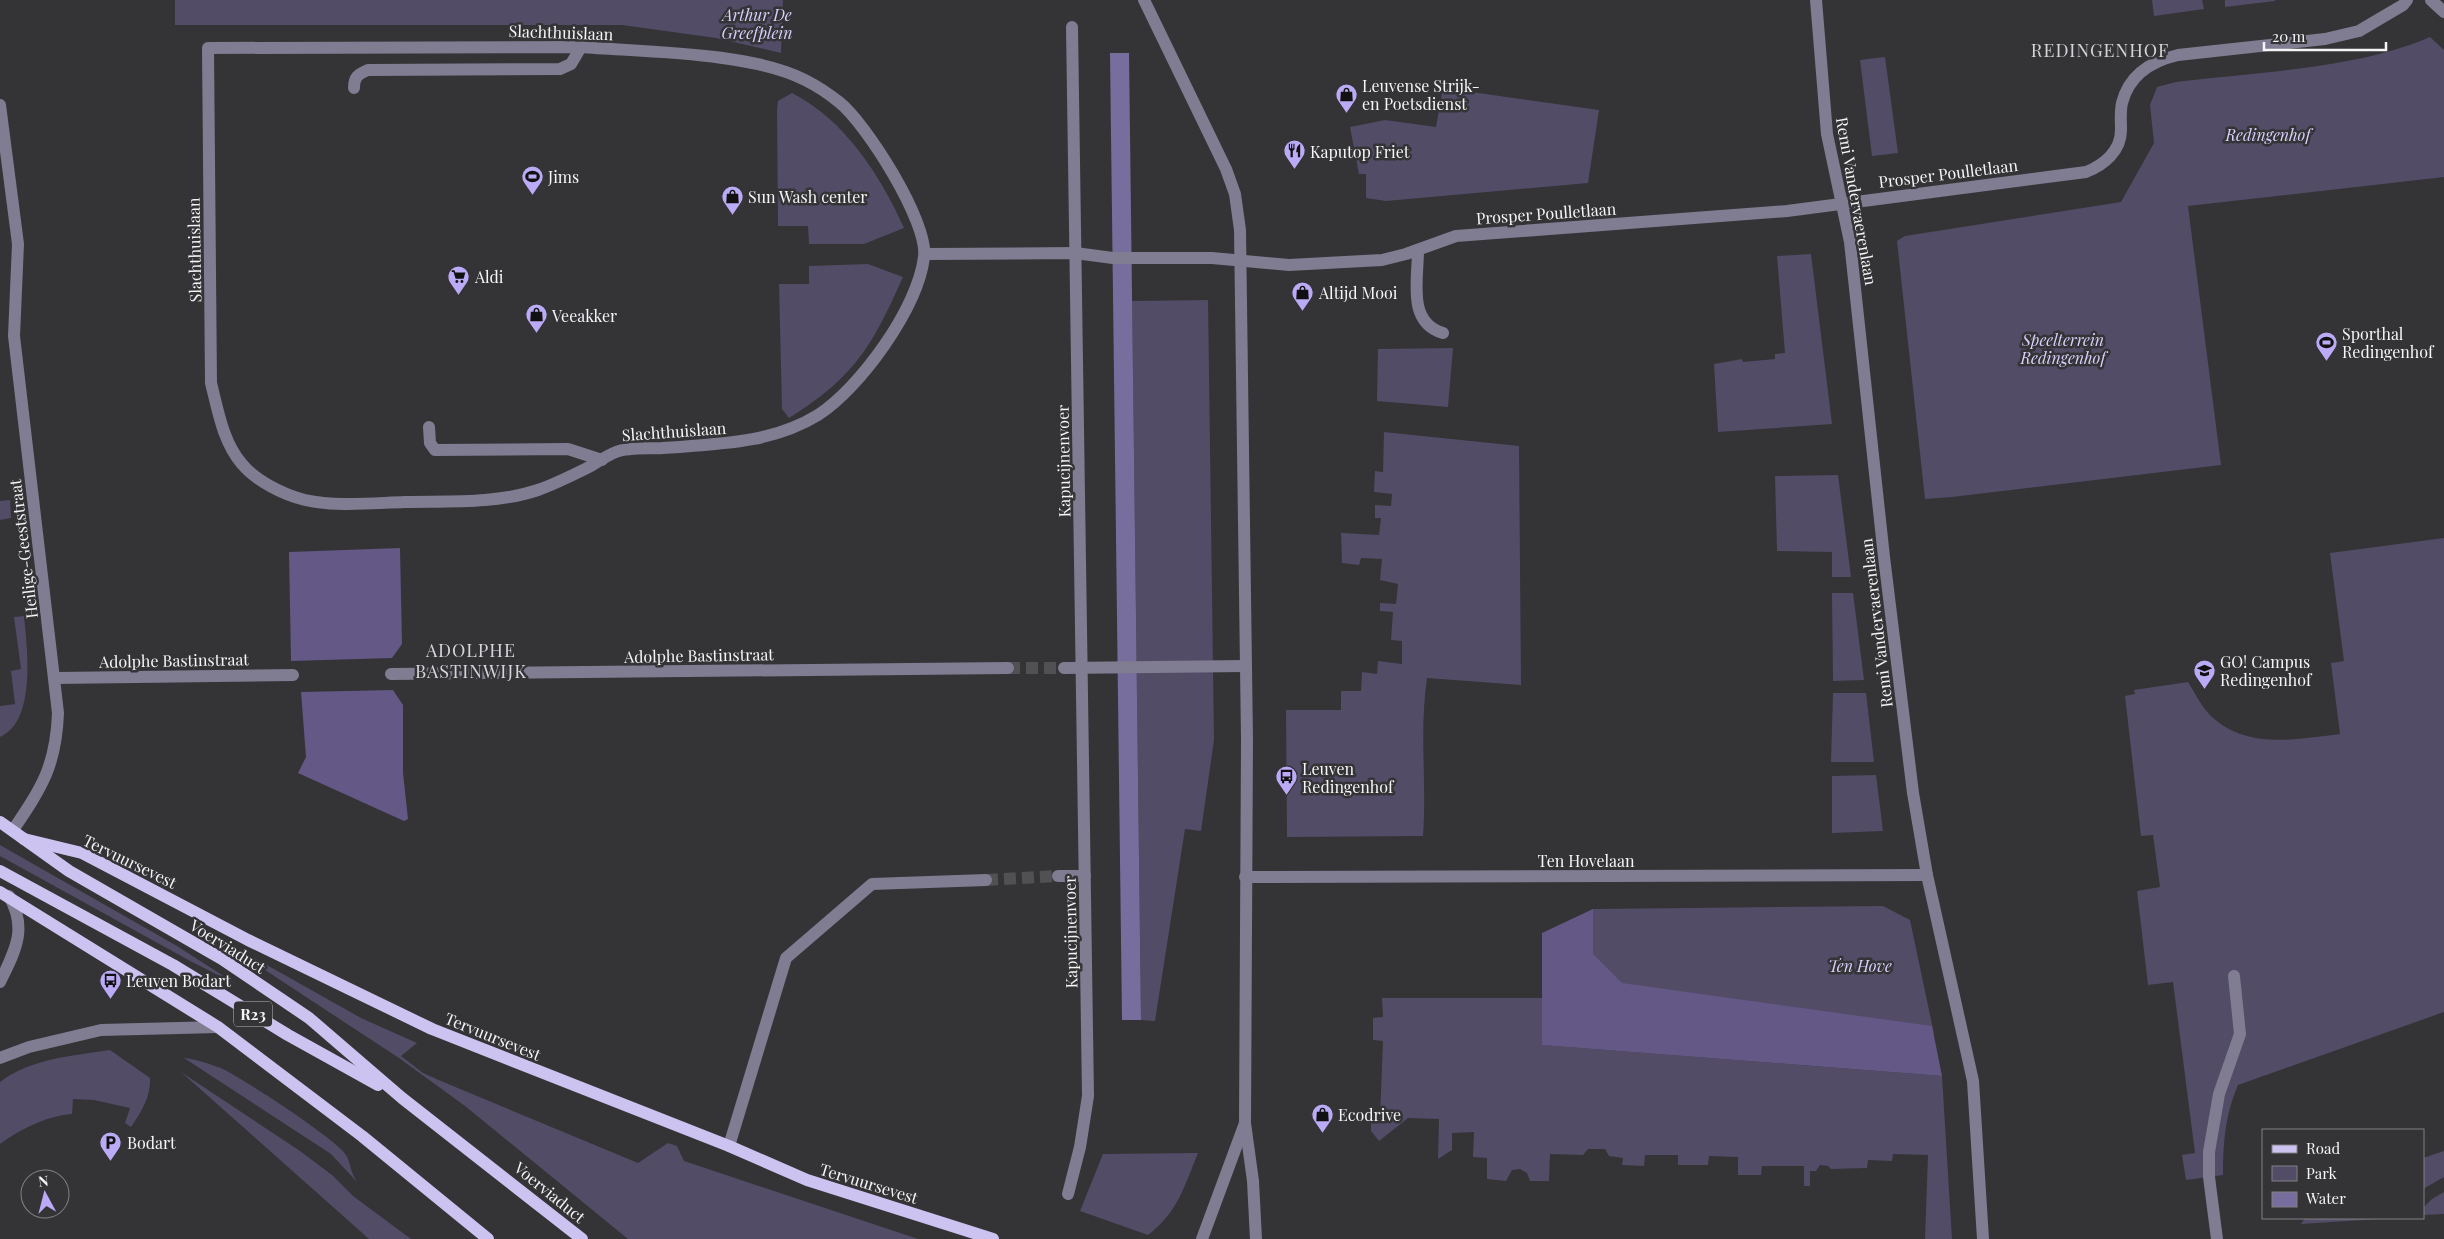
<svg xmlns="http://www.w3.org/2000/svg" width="2444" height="1239" viewBox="0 0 2444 1239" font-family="'Playfair Display',serif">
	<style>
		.green { fill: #524c67 }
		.forest { fill: #635886 }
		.water { fill: #786e9d }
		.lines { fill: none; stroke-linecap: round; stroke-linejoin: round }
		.minor-tunnel { stroke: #515053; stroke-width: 12; stroke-dasharray: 12 6; stroke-linecap: butt }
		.minor { stroke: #807c91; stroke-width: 12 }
		.major { stroke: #ccc3f0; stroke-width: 12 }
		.labels { text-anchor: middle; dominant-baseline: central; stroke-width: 5; stroke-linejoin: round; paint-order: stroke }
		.shield { fill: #343336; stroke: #bbbabc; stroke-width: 1 }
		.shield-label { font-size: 15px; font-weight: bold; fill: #f5f4f6 }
		.park-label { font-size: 16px; font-style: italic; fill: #d9d0fd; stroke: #343336 }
		.street-label { font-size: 16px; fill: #f5f4f6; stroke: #343336 }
		.poi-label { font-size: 16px; fill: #f5f4f6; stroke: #343336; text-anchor: start }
		.neighbourhood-label { font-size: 18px; letter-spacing: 1px; fill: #d5d4d8; stroke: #343336 }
	</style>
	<rect width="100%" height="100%" fill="#343336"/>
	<g class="green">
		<path d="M175,0H783L781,53L716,38L622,25H175Z"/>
		<path d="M2152,0H2202L2204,9L2154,16Z"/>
		<path d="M2225,0H2275V1L2225,7Z"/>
		<path d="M2430,37L2444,50V177L2188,206L2221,465L1952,497L1925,499L1897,241L1905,236L2121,202L2154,143L2150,105L2157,87L2176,82C2255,72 2357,69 2430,37Z"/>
		<path d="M1885,57L1898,153L1872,156L1860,60Z"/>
		<path d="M1443,88L1599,110L1588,183L1386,201L1366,198V174H1359L1350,127L1385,120L1436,127Z"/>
		<path d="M792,93C844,119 881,176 904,228L864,244H809L808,226H778L777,110L778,101Z"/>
		<path d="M1811,254L1832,424L1718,432L1714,364L1742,359L1743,362L1775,359V354L1785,353L1777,256Z"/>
		<path d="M868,264L903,277C872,346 855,377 789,418L782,409L779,284H809V266Z"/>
		<path d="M1208,300L1214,740L1201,831L1185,829L1155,1021L1141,1020L1132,301Z"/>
		<path d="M1453,348L1448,407L1377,401L1378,349Z"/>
		<path d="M1384,432L1519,446L1521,685L1427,678C1419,733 1427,783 1423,836L1287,837L1286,710H1341V691H1361L1362,672L1377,674L1378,661L1402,664V641L1391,640L1393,612L1380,611V603L1396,604L1398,584L1380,580L1382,559L1361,558L1359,565L1342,563L1341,533L1379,535L1381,518H1375V505L1391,506L1392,494L1374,492L1375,471L1383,472Z"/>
		<path d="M1838,475L1851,577H1832V552L1777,551L1775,476Z"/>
		<path d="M10,500L11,518L0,520V501Z"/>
		<path d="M2444,538V1012L2238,1085C2225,1115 2223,1143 2223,1175L2186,1180L2182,1155L2195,1153L2173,982L2148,985L2137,891L2160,887L2153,835L2141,836L2125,696L2135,694L2134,690L2188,682C2195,693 2202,708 2212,717C2248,750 2297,739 2340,734L2331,663L2344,661L2330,553Z"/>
		<path d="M1832,593H1853L1864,680L1833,681Z"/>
		<path d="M24,616C27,647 37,721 0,737V706L15,704L11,671L21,669L14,617Z"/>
		<path d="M1833,693H1866L1874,762H1831Z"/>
		<path d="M1876,775L1883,831L1832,833V776Z"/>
		<path d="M0,845L177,946L236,984L192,962L0,856Z"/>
		<path d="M1883,906L1910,920L1934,1034L1593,988V909Z"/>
		<path d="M242,951L361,1018L417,1043L401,1056L423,1073L441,1081L638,1163L668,1143L677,1146L684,1161L918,1239H628L465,1106L399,1058L239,953Z"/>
		<path d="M1382,998H1542L1543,1045L1942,1076L1952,1239H1925L1928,1155L1893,1154L1892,1161L1868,1160L1867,1168L1831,1169L1828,1166L1820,1165L1816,1171H1810V1186H1804V1166H1762L1761,1175H1738V1157L1709,1156L1708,1165H1678V1155H1645L1644,1166L1622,1165L1623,1158L1609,1156L1605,1149H1588L1583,1155L1550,1154L1549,1181H1530L1527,1173L1520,1169L1512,1170L1506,1181L1487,1179V1158L1473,1157L1474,1132L1452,1133V1150L1438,1159L1439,1119L1408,1118L1379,1141L1371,1131V1118H1380L1383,1041L1373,1040V1018L1383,1017Z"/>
		<path d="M110,1050L150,1078C151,1097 141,1112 131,1127L125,1123L130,1108L94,1100L73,1099L72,1114C46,1116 21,1129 0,1144V1082C31,1058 73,1056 110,1050Z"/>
		<path d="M184,1058C196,1059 209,1064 221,1068C239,1076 339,1141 346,1155C352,1166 349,1170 358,1183L331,1154Z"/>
		<path d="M181,1072L300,1151L332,1175L353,1196L411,1239H369Z"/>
		<path d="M2444,1151V1177L2423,1189V1158Z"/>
		<path d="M1198,1153C1184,1187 1178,1212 1148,1235L1080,1211L1103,1154Z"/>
		<path d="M2444,1192V1214L2423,1215V1208L2432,1199Z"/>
		<path d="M2305,1218H2395L2301,1224Z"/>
	</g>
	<g class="forest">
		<path d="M400,548L402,644L392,658L291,661L289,552Z"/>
		<path d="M393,690L403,705V773L408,819L404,821L298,773L306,757L301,692Z"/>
		<path d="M1593,909V954L1622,983L1932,1026L1942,1076L1542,1045V933Z"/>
	</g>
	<path class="water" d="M1110,53H1129L1141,1020H1122Z"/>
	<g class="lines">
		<g class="minor-tunnel">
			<path d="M1008,668H1064"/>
			<path d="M986,880L1058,876"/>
		</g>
		<g class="minor">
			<path d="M1144,0L1226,169L1235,194L1240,230L1247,740L1245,1123L1253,1181L1256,1239"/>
			<path d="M1816,0L1827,134L1850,242L1884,557L1913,793L1927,875L1973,1081L1983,1239"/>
			<path d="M2431,0L2444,12"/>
			<path d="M581,47C643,52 752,52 805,80C817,86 829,94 839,102C866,123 929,223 924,257C918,308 860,388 818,415C771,444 716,444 663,448C649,449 629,447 616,452C606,456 596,463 587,468C571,476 555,484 538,490C496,504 449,501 405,502C373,503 337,507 305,500C284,495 256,481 242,464C223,442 218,411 211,383L208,48Z"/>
			<path d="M354,88C354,77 358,74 368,70L560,69L571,64L581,47"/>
			<path d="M0,105L18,244L14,336L58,713C56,766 42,787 13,830"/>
			<path d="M1418,250C1418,281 1407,322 1443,333"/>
			<path d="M925,254L1075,253L1113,258H1212L1289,265L1382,260L1406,254L1456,236L1787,211L2086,172C2104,165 2121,151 2121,130C2121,121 2120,112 2122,103C2129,75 2152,61 2178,55L2325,39L2359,31L2403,5L2407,0"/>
			<path d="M429,427L430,443L435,450L568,449L602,460"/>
			<path d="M1064,668L1245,666"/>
			<path d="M391,674L1008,668"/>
			<path d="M55,678L293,675"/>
			<path d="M1058,876H1085"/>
			<path d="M1245,877L1927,875"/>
			<path d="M0,982C15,951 28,929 9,896"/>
			<path d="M0,1058L29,1047L101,1030L218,1027"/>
			<path d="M729,1146L786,958L872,884L986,880"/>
			<path d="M1068,1194L1080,1147L1088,1096L1072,27"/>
			<path d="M1202,1239L1245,1123"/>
			<path d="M2217,1239L2209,1177V1152L2219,1094L2240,1034L2234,976"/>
		</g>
		<g class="major">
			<path d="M0,822L69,871L222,959L309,1018L402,1098L582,1239"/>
			<path d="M24,839L82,853L248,940L432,1029L729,1146L807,1180L993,1239"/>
			<path d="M0,871L173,965L288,1035L378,1085"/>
			<path d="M0,892L218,1027L362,1136L488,1239"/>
		</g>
	</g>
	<defs>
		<symbol id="shop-pin" viewBox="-11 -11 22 30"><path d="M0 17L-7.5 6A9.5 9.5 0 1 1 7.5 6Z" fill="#bbaaf6" stroke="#343336"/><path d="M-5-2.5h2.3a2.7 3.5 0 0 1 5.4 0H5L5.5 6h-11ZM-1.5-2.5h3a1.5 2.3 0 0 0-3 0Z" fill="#111"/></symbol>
		<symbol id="restaurant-pin" viewBox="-11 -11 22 30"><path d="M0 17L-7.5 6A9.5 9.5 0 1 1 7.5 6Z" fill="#bbaaf6" stroke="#343336"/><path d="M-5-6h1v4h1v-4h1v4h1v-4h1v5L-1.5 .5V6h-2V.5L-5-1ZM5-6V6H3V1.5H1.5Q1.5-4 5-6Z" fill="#111"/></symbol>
		<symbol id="stadium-pin" viewBox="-11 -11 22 30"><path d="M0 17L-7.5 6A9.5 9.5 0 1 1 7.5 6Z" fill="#bbaaf6" stroke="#343336"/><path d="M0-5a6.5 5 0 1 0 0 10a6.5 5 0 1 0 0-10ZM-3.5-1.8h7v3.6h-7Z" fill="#111"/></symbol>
		<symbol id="supermarket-pin" viewBox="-11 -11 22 30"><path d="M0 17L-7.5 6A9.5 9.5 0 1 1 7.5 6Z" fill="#bbaaf6" stroke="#343336"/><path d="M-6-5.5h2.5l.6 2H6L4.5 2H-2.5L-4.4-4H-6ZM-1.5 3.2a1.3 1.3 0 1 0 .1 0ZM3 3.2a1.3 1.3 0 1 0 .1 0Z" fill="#111"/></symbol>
		<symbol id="school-pin" viewBox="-11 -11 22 30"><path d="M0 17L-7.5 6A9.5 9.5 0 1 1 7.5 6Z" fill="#bbaaf6" stroke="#343336"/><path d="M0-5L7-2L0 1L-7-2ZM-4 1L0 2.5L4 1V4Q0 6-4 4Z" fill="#111"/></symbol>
		<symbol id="bus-pin" viewBox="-11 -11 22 30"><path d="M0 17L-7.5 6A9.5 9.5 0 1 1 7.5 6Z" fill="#bbaaf6" stroke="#343336"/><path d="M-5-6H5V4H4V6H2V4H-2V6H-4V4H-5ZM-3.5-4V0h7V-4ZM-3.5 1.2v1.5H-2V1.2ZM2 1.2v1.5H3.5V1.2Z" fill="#111"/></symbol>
		<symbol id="parking-pin" viewBox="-11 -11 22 30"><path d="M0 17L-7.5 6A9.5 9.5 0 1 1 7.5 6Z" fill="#bbaaf6" stroke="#343336"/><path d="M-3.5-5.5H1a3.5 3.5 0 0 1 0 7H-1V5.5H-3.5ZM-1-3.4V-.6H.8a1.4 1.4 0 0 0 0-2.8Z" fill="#111"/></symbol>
	</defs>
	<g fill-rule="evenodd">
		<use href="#shop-pin" x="1334" y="82" width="25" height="34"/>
		<use href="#restaurant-pin" x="1282" y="138" width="25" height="34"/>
		<use href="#stadium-pin" x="520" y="164" width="25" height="34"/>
		<use href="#shop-pin" x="720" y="184" width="25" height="34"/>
		<use href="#supermarket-pin" x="446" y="264" width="25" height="34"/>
		<use href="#shop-pin" x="1290" y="280" width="25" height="34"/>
		<use href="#shop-pin" x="524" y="302" width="25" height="34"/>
		<use href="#stadium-pin" x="2314" y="330" width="25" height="34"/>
		<use href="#school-pin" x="2192" y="658" width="25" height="34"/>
		<use href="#bus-pin" x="1274" y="764" width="25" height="34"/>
		<use href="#bus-pin" x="98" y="968" width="25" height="34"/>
		<use href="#shop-pin" x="1310" y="1102" width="25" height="34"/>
		<use href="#parking-pin" x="98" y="1130" width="25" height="34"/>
	</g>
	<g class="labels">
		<rect class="shield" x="234" y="1001.5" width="38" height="25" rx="4"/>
		<g class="shield-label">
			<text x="253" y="1014">R23</text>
		</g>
		<g class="park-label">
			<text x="757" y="14">Arthur De<tspan x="757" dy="18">Greefplein</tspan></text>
			<text x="2268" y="134">Redingenhof</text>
			<text x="2063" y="339">Speelterrein<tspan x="2063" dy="18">Redingenhof</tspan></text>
			<text x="1860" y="965">Ten Hove</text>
		</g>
		<g class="street-label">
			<text transform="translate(561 32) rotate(2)">Slachthuislaan</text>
			<text transform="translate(1948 173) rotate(-7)">Prosper Poulletlaan</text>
			<text transform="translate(1857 201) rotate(80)">Remi Vandervaerenlaan</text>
			<text transform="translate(1546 213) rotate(-4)">Prosper Poulletlaan</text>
			<text transform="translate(194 250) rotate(-91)">Slachthuislaan</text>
			<text transform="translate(674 431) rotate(-4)">Slachthuislaan</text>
			<text transform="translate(1063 461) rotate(-91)">Kapucijnenvoer</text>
			<text transform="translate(23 549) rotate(-97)">Heilige-Geeststraat</text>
			<text transform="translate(1876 623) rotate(-97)">Remi Vandervaerenlaan</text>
			<text transform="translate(699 655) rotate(-1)">Adolphe Bastinstraat</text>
			<text transform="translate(174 660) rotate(-1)">Adolphe Bastinstraat</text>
			<text x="1586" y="860">Ten Hovelaan</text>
			<text transform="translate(130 861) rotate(26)">Tervuursevest</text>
			<text transform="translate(1070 932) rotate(-91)">Kapucijnenvoer</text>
			<text transform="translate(228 946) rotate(32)">Voerviaduct</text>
			<text transform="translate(493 1036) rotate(22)">Tervuursevest</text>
			<text transform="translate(869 1183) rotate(17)">Tervuursevest</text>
			<text transform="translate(550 1192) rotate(39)">Voerviaduct</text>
		</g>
		<g class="poi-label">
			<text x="1362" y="85">Leuvense Strijk-<tspan x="1362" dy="18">en Poetsdienst</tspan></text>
			<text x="1310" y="151">Kaputop Friet</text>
			<text x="548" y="176">Jims</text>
			<text x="748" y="196">Sun Wash center</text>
			<text x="475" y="276">Aldi</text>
			<text x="1319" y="292">Altijd Mooi</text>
			<text x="552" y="315">Veeakker</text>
			<text x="2342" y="333">Sporthal<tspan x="2342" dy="18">Redingenhof</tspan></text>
			<text x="2220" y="661">GO! Campus<tspan x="2220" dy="18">Redingenhof</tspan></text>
			<text x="1302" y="768">Leuven<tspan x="1302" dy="18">Redingenhof</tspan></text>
			<text x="126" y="980">Leuven Bodart</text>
			<text x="1338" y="1114">Ecodrive</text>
			<text x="127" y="1142">Bodart</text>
		</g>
		<g class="neighbourhood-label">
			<text x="2100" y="50">REDINGENHOF</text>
			<text x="471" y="650">ADOLPHE<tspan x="471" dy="21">BASTINWIJK</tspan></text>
		</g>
	</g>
	<rect x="2262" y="1129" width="162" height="90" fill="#343336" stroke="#818083"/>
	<rect x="2272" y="1145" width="25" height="8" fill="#ccc3f0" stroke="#818083"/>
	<text x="2306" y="1154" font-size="15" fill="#f5f4f6">Road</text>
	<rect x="2272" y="1166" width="25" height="15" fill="#524c67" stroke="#818083"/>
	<text x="2306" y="1179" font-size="15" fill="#f5f4f6">Park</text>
	<rect x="2272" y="1192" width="25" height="15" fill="#786e9d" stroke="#818083"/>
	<text x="2306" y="1204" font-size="15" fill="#f5f4f6">Water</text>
	<g transform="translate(45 1194) rotate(353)"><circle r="24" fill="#343336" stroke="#818083"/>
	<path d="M0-4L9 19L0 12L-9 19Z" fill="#bbaaf6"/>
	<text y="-8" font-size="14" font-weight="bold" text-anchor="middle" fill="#f5f4f6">N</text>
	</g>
	<path d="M2264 42v8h122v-8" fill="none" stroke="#f5f4f6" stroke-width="2.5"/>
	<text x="2272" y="42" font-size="15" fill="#f5f4f6" stroke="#343336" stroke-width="4" paint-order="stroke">20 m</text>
</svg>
